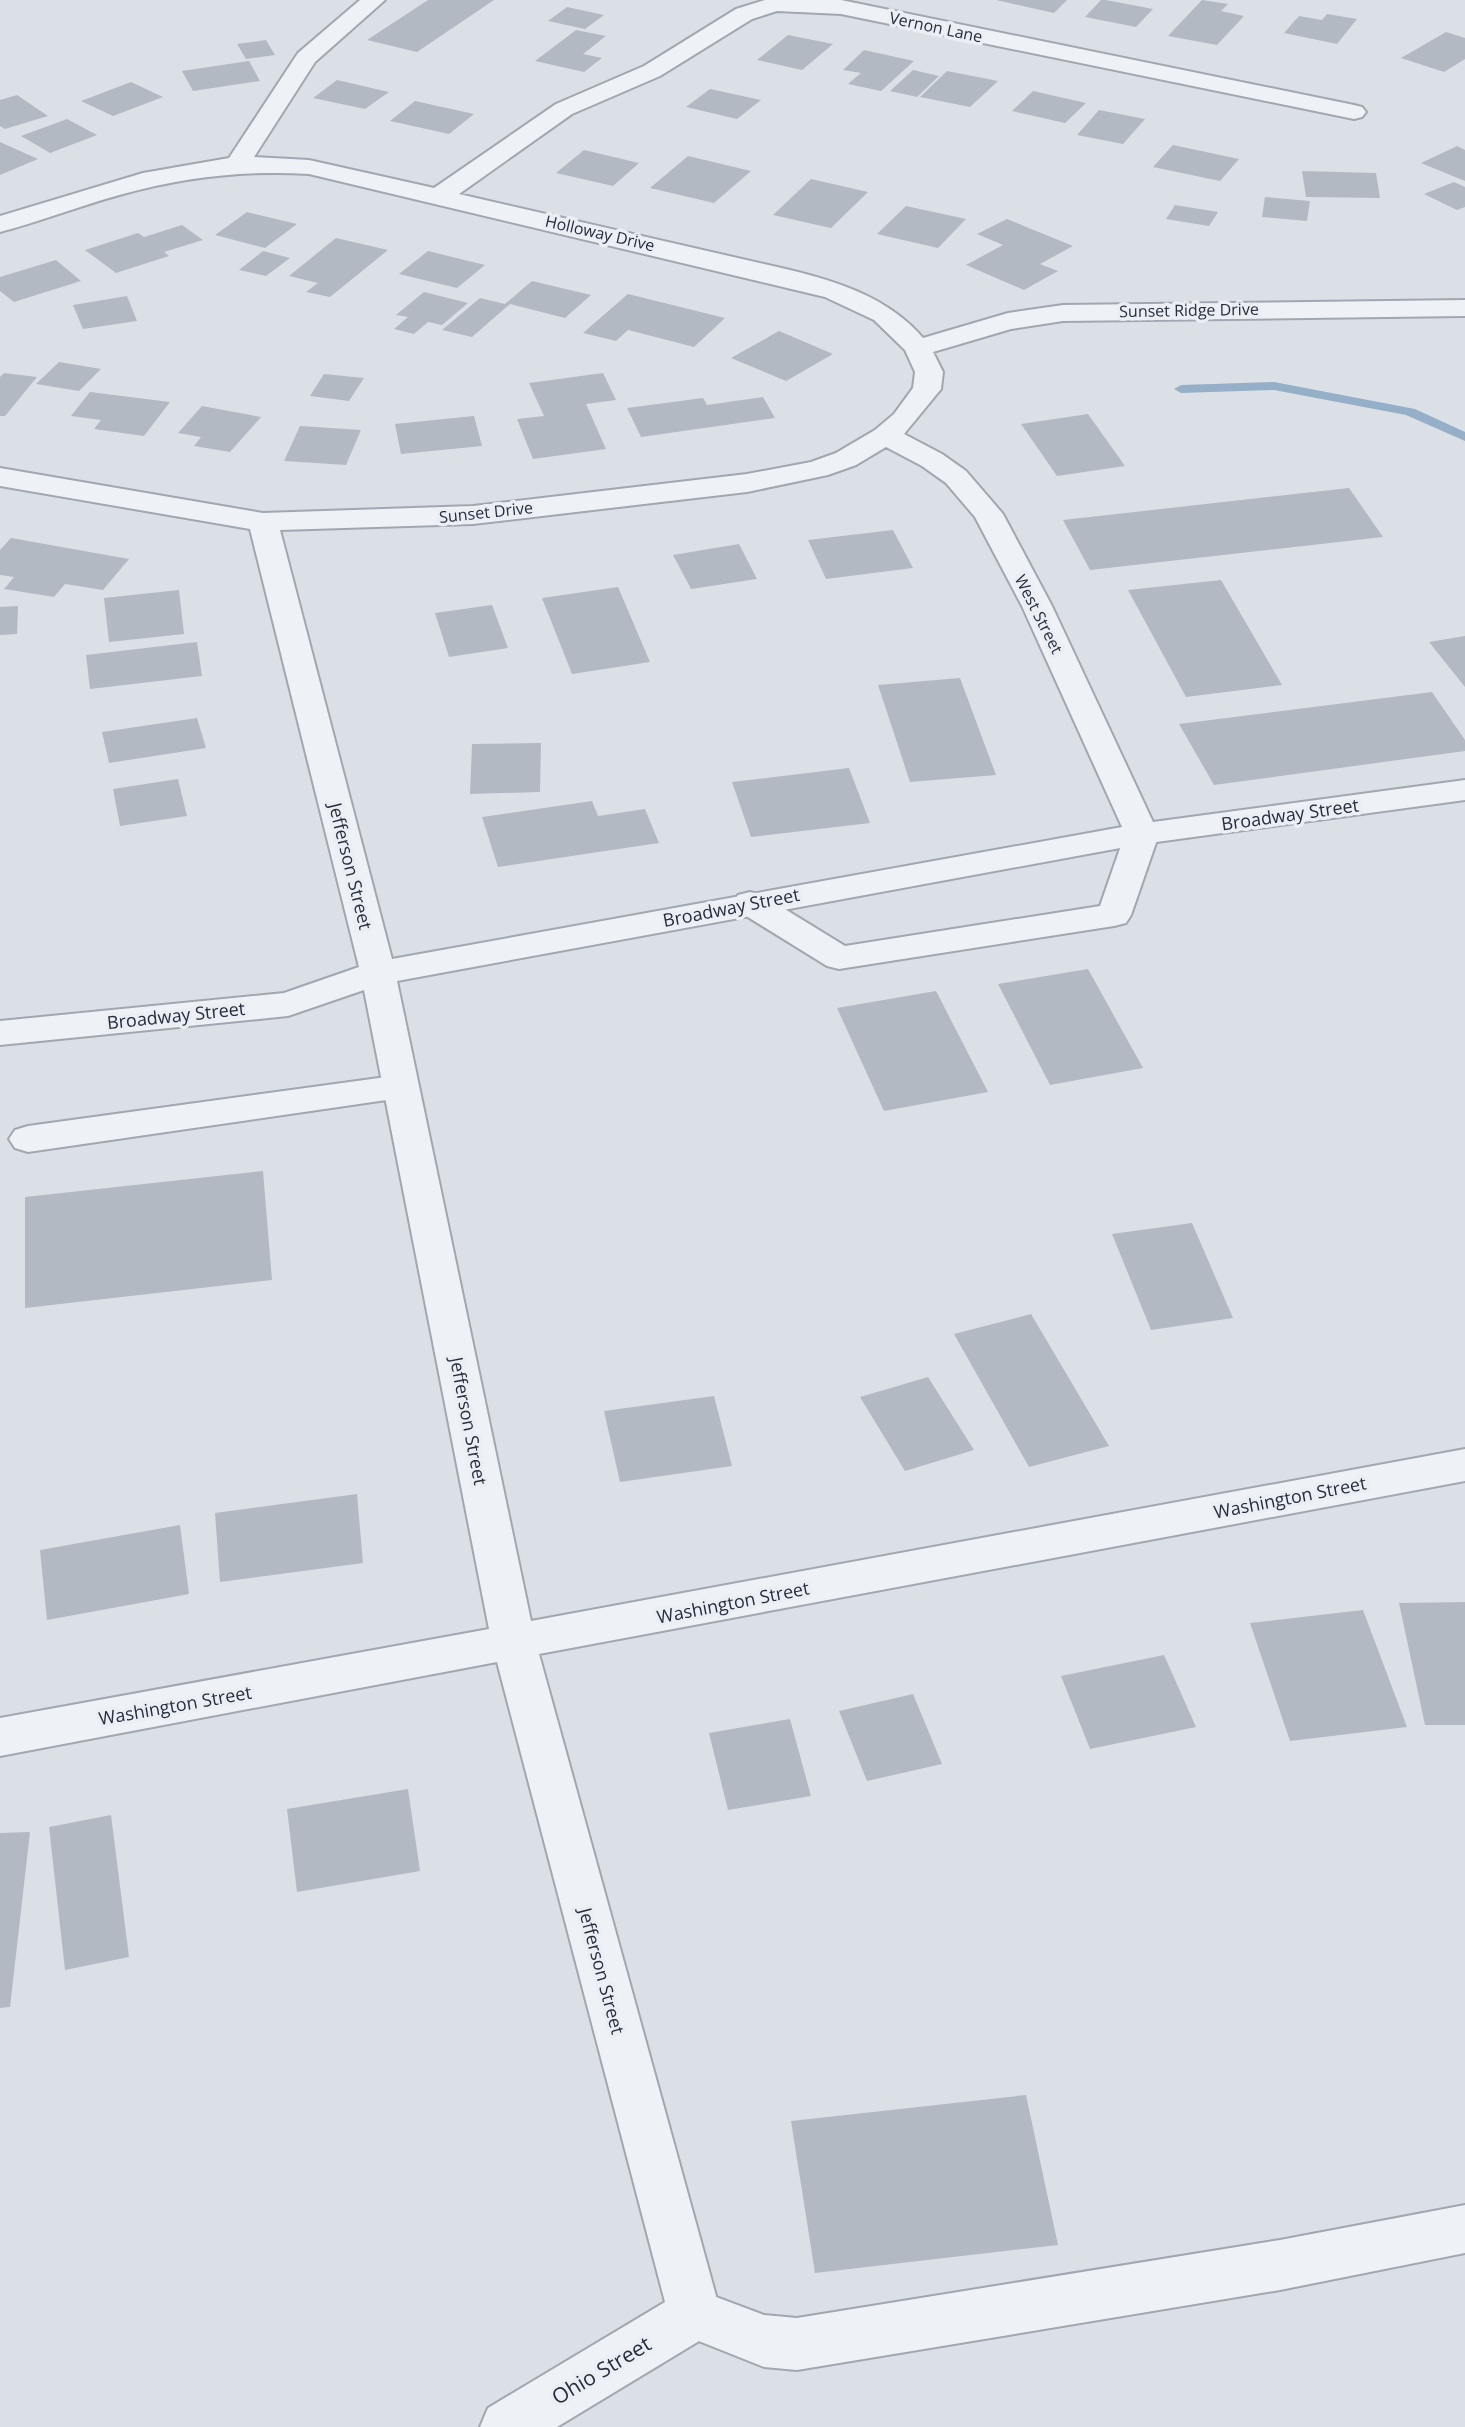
<svg xmlns="http://www.w3.org/2000/svg" width="1465" height="2427" viewBox="0 0 1465 2427" font-family="'Open Sans',sans-serif">
	<style>
		.lines { fill: none; stroke-linecap: round; stroke-linejoin: round }
		.stream { fill: #95afc8; fill-rule: evenodd }
		.building { fill: #b3b9c3 }
		.service-casing { stroke: #a1a7b0; stroke-width: 4 }
		.minor-casing { stroke: #a1a7b0; stroke-width: 4 }
		.service { fill: #eef1f5; fill-rule: evenodd }
		.minor { fill: #eef1f5; fill-rule: evenodd }
		.labels { text-anchor: middle; dominant-baseline: central; stroke-width: 7; stroke-linejoin: round; paint-order: stroke }
		.far-street-label { font-size: 16px; fill: #252e3d; stroke: #ebeff4 }
		.street-label { font-size: 18px; fill: #252e3d; stroke: #ebeff4 }
		.near-street-label { font-size: 21px; fill: #252e3d; stroke: #ebeff4 }
	</style>
	<rect width="100%" height="100%" fill="#dbe0e6"/>
	<g class="lines">
		<path class="stream" d="M1274,382L1415,409L1465,432V441L1406,415L1274,390L1181,393L1174,389L1181,385Z"/>
	</g>
	<g class="building">
		<path d="M428,0H494L417,52L367,40Z"/>
		<path d="M996,0H1067L1054,13Z"/>
		<path d="M1101,0H1106L1153,9L1136,27L1085,17Z"/>
		<path d="M1202,0L1228,4L1221,11L1244,16L1217,45L1168,36Z"/>
		<path d="M567,7L604,15L585,29L548,21Z"/>
		<path d="M1327,14L1357,19L1337,44L1284,33L1299,16L1322,20Z"/>
		<path d="M576,30L606,36L583,54L602,58L584,72L535,61Z"/>
		<path d="M1446,32L1465,38V59L1444,72L1401,58Z"/>
		<path d="M788,35L833,44L802,70L757,60Z"/>
		<path d="M266,40L275,55L246,59L237,44Z"/>
		<path d="M864,50L914,61L881,91L848,84L861,73L843,70Z"/>
		<path d="M249,61L260,81L193,91L182,71Z"/>
		<path d="M913,70L939,76L917,97L890,91Z"/>
		<path d="M947,71L998,81L970,107L920,97Z"/>
		<path d="M337,80L389,92L365,109L313,98Z"/>
		<path d="M131,82L163,97L113,116L81,101Z"/>
		<path d="M710,89L761,100L737,119L686,107Z"/>
		<path d="M1033,91L1086,103L1065,123L1012,111Z"/>
		<path d="M17,95L48,116L5,129L0,126V100Z"/>
		<path d="M415,101L474,114L449,134L390,121Z"/>
		<path d="M1099,110L1145,119L1123,144L1077,135Z"/>
		<path d="M67,119L97,135L50,153L21,136Z"/>
		<path d="M0,142L38,159L0,175Z"/>
		<path d="M1173,145L1239,159L1220,181L1153,167Z"/>
		<path d="M1457,146L1465,150V181L1421,163Z"/>
		<path d="M584,150L639,163L613,186L556,173Z"/>
		<path d="M688,156L751,171L714,203L650,188Z"/>
		<path d="M1302,171L1376,173L1380,198L1306,197Z"/>
		<path d="M811,179L868,192L831,228L773,215Z"/>
		<path d="M1454,182L1465,187V207L1457,210L1424,194Z"/>
		<path d="M1265,197L1310,201L1307,221L1262,217Z"/>
		<path d="M1175,205L1218,212L1209,226L1166,219Z"/>
		<path d="M906,206L966,219L938,248L877,234Z"/>
		<path d="M247,212L297,224L265,248L215,235Z"/>
		<path d="M1007,219L1073,246L1040,264L1058,271L1024,290L966,265L1003,245L977,234Z"/>
		<path d="M182,225L203,240L164,252L169,256L116,273L85,250L138,233L144,237Z"/>
		<path d="M336,238L388,250L330,297L306,292L318,283L289,276Z"/>
		<path d="M263,251L290,258L266,276L239,270Z"/>
		<path d="M428,251L485,265L457,288L399,274Z"/>
		<path d="M56,260L81,281L14,302L0,291V277Z"/>
		<path d="M532,281L591,295L565,318L510,304L472,337L442,330L480,298L505,304Z"/>
		<path d="M424,292L468,303L442,325L428,322L414,334L394,329L408,317L396,315Z"/>
		<path d="M628,294L725,318L694,347L628,330L616,341L583,333Z"/>
		<path d="M127,296L137,321L83,329L73,305Z"/>
		<path d="M779,331L833,354L786,381L731,358Z"/>
		<path d="M59,362L101,369L79,391L36,384Z"/>
		<path d="M4,373L37,377L5,416H0V377Z"/>
		<path d="M603,373L616,400L586,404L606,449L533,459L517,419L544,416L529,383Z"/>
		<path d="M324,374L364,378L349,401L310,396Z"/>
		<path d="M90,392L170,402L144,436L94,429L101,420L71,416Z"/>
		<path d="M763,397L775,418L641,437L627,408L703,398L707,405Z"/>
		<path d="M202,406L261,417L230,452L194,446L201,437L178,433Z"/>
		<path d="M1088,414L1125,466L1057,476L1021,424Z"/>
		<path d="M474,416L482,446L401,454L395,424Z"/>
		<path d="M300,426L361,430L346,465L284,461Z"/>
		<path d="M1349,488L1383,537L1090,570L1063,520Z"/>
		<path d="M893,530L913,568L826,579L808,540Z"/>
		<path d="M11,538L129,559L103,590L65,584L54,597L4,589L14,577L0,575V550Z"/>
		<path d="M739,544L757,579L691,589L673,555Z"/>
		<path d="M1221,580L1282,685L1186,697L1128,590Z"/>
		<path d="M618,587L650,662L572,674L542,598Z"/>
		<path d="M179,590L184,634L109,642L104,598Z"/>
		<path d="M492,605L508,648L449,657L435,613Z"/>
		<path d="M18,606L17,634L0,635V607Z"/>
		<path d="M1465,636V687L1429,642Z"/>
		<path d="M197,642L202,676L90,689L86,655Z"/>
		<path d="M960,678L996,775L910,782L878,685Z"/>
		<path d="M1432,692L1465,740V751L1214,785L1179,724Z"/>
		<path d="M197,718L206,748L109,763L102,732Z"/>
		<path d="M541,743L540,792L470,794L472,744Z"/>
		<path d="M849,768L870,823L751,837L732,782Z"/>
		<path d="M178,779L187,816L120,826L113,789Z"/>
		<path d="M592,801L598,816L645,809L659,843L498,867L482,817Z"/>
		<path d="M1088,969L1143,1068L1050,1085L998,984Z"/>
		<path d="M936,991L988,1092L884,1111L837,1008Z"/>
		<path d="M263,1171L272,1280L25,1308V1197Z"/>
		<path d="M1192,1223L1233,1318L1151,1330L1112,1234Z"/>
		<path d="M1031,1314L1109,1446L1029,1467L954,1334Z"/>
		<path d="M928,1377L974,1450L905,1471L860,1397Z"/>
		<path d="M714,1396L732,1466L620,1482L604,1411Z"/>
		<path d="M357,1494L363,1563L220,1582L215,1513Z"/>
		<path d="M180,1525L189,1594L47,1620L40,1550Z"/>
		<path d="M1465,1602V1725H1425L1399,1603Z"/>
		<path d="M1363,1610L1407,1727L1290,1741L1250,1623Z"/>
		<path d="M1164,1655L1196,1727L1090,1749L1061,1676Z"/>
		<path d="M913,1694L942,1764L867,1781L839,1711Z"/>
		<path d="M790,1719L811,1796L728,1810L709,1733Z"/>
		<path d="M408,1789L420,1871L297,1892L287,1809Z"/>
		<path d="M111,1815L129,1957L65,1970L49,1827Z"/>
		<path d="M30,1832L10,2007L0,2008V1833Z"/>
		<path d="M1026,2095L1058,2245L815,2273L791,2121Z"/>
	</g>
	<g class="lines">
		<defs>
			<g id="service">
				<path d="M1142,824L1154,827L1159,834L1131,915L1126,923L1114,926L839,969L827,966L738,911L733,903L738,895L750,892L762,895L845,946L1100,906L1125,834L1130,827Z"/>
				<path d="M401,1075L414,1078L419,1087L414,1096L28,1152L15,1148L9,1139L15,1130L28,1126Z"/>
				<path d="M1465,2205V2253L1280,2290L797,2370L764,2367L676,2332L669,2314L676,2296L695,2289L764,2315L797,2318L1280,2240Z"/>
			</g>
			<path id="minor" d="M360,0H385L315,62L254,157L309,160L434,188L556,104L644,66L736,9L765,0H841L1354,105L1362,107L1366,112L1362,117L1354,119L841,14L777,11L752,19L660,76L572,114L459,194L790,270C839,282 889,298 923,338L1008,313L1063,305L1465,300V316L1063,321L1011,329L933,352L943,372L941,389L904,434L942,454L966,471L1003,514L1052,606L1153,822L1465,780V800L1142,844L397,981L531,1621L1465,1449V1481L539,1654L721,2314L714,2332L557,2427H480L488,2408L665,2302L497,1662L0,1756V1718L489,1629L364,990L288,1016L0,1045V1021L284,993L359,967L250,529L0,486V468L263,513L473,506L747,474L811,462L836,453L875,430L894,414L913,388L915,372L905,350L874,320L825,297L309,174C245,170 185,177 123,194C82,205 42,221 0,232V216L143,173L229,158L298,53ZM886,447L922,466L946,483L975,517L1022,606L1122,827L392,959L280,530L473,524L747,492L828,475L856,465Z"/>
		</defs>
		<use href="#service" class="service-casing"/>
		<use href="#minor" class="minor-casing"/>
		<use href="#service" class="service"/>
		<use href="#minor" class="minor"/>
	</g>
	<g class="labels">
		<g class="far-street-label">
			<text transform="translate(936 27) rotate(12)">Vernon Lane</text>
			<text transform="translate(600 233) rotate(13)">Holloway Drive</text>
			<text transform="translate(1189 310) rotate(-1)">Sunset Ridge Drive</text>
			<text transform="translate(486 512) rotate(-6)">Sunset Drive</text>
			<text transform="translate(1039 614) rotate(63)">West Street</text>
		</g>
		<g class="street-label">
			<text transform="translate(1290 814) rotate(-8)">Broadway Street</text>
			<text transform="translate(351 866) rotate(76)">Jefferson Street</text>
			<text transform="translate(731 907) rotate(-11)">Broadway Street</text>
			<text transform="translate(176 1015) rotate(-6)">Broadway Street</text>
			<text transform="translate(469 1421) rotate(79)">Jefferson Street</text>
			<text transform="translate(1290 1497) rotate(-11)">Washington Street</text>
			<text transform="translate(733 1602) rotate(-11)">Washington Street</text>
			<text transform="translate(175 1705) rotate(-10)">Washington Street</text>
			<text transform="translate(602 1971) rotate(75)">Jefferson Street</text>
		</g>
		<g class="near-street-label">
			<text transform="translate(601 2370) rotate(-31)">Ohio Street</text>
		</g>
	</g>
</svg>
